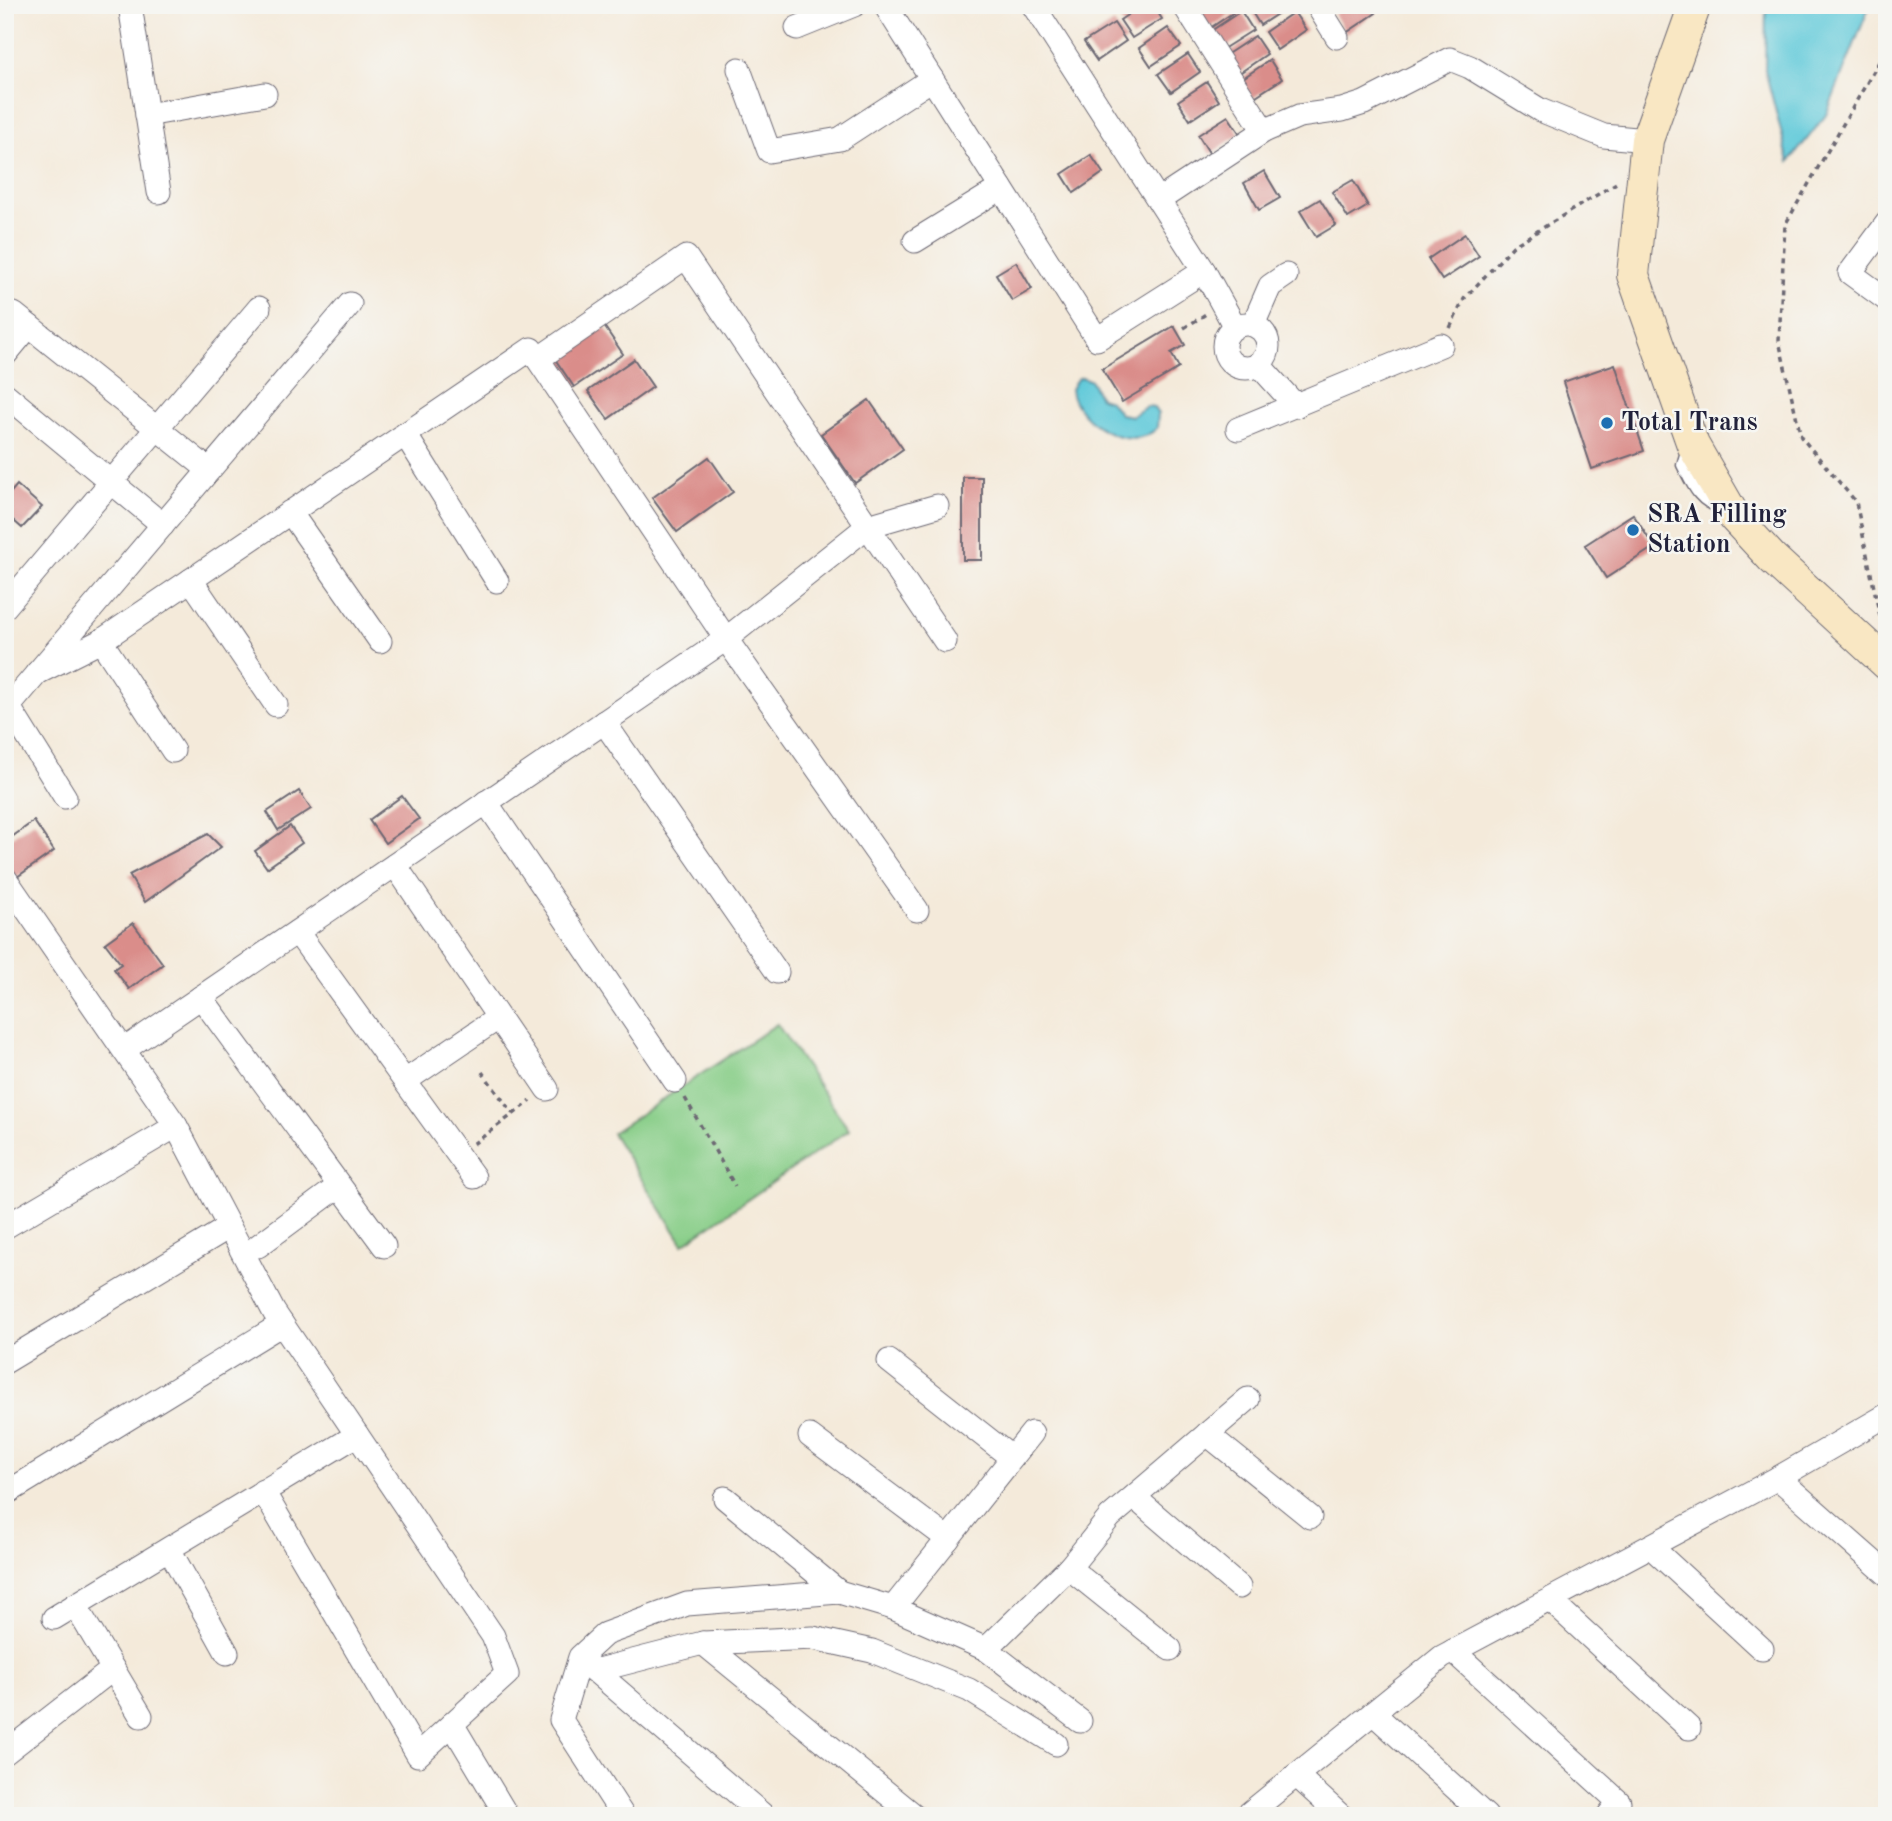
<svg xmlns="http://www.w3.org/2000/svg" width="1892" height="1821" viewBox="0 0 1892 1821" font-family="'Old Standard TT',serif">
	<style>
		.green { fill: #87cd87; stroke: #547861; stroke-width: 2 }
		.water { fill: #5fc9d9; stroke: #40768a; stroke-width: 2 }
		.building { fill: #da8d8a }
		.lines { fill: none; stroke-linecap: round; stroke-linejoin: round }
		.lane-casing { stroke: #6c6873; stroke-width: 13 }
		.street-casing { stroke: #6c6873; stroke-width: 25 }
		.secondary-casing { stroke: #6c6873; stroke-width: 34 }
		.path { stroke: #6c6873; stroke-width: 3.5; stroke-dasharray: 5 5; stroke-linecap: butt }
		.lane { stroke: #fff; stroke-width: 10 }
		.street { stroke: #fff; stroke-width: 23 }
		.secondary { stroke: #f9e7c3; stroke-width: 32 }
		.poi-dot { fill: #1f6fb2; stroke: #f6f6f2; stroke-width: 2.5 }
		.labels { text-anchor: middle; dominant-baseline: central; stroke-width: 5; stroke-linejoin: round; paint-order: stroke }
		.poi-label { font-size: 26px; font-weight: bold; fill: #22223b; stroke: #f6f6f2; text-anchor: start }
	</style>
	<rect width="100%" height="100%" fill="#f6f6f2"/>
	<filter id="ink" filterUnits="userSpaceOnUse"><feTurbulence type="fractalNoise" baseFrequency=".0143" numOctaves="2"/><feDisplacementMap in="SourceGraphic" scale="14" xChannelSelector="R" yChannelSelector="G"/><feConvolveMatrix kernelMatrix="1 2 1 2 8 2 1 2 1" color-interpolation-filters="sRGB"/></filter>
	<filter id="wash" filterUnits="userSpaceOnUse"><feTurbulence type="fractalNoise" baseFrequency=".00686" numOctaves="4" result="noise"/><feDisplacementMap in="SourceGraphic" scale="28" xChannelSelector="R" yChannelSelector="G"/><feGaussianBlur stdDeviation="1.57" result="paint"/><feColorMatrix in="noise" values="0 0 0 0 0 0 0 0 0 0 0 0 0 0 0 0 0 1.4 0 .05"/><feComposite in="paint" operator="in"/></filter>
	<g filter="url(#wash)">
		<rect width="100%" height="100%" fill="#f4eada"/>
		<path class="green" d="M777,1024L849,1130L683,1244L612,1133Z"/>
		<g class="water">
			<path d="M1766,5H1870L1826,115L1789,162L1765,70Z"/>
			<path d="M1082,377L1091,381L1100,398L1110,401L1120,414L1132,416L1147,406L1153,407L1158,414L1157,428C1131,455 1074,421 1071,389L1077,379Z"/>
		</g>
		<g id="blocks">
			<g class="building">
				<path d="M1142,5H1153L1162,19L1132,38L1120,20Z"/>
				<path d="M1204,5H1238L1240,8L1210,28L1198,9Z"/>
				<path d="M1250,5H1291L1260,25L1248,6Z"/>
				<path d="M1347,5H1370L1376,13L1346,33L1334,14Z"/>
				<path d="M1241,11L1253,30L1223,49L1211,31Z"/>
				<path d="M1294,12L1306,30L1277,50L1265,32Z"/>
				<path d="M1114,23L1126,41L1097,61L1084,42Z"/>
				<path d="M1168,28L1181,46L1151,66L1139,48Z"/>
				<path d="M1255,36L1267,54L1238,74L1226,55Z"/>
				<path d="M1188,54L1200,72L1171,92L1158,74Z"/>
				<path d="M1270,60L1282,79L1253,98L1240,80Z"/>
				<path d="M1207,82L1219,101L1190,120L1178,101Z"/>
				<path d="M1228,116L1240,134L1210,154L1198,135Z"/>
				<path d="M1091,155L1103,173L1074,193L1062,174Z"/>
				<path d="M1264,171L1280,198L1259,210L1244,183Z"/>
				<path d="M1353,180L1368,206L1348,218L1332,192Z"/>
				<path d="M1320,199L1336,225L1316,237L1300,211Z"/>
				<path d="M1465,234L1479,256L1442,280L1428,259Z"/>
				<path d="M1016,262L1032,289L1012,301L996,274Z"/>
				<path d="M604,326L623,354L574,387L555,359Z"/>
				<path d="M1174,326L1185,345L1171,353L1179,368L1122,402L1102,369Z"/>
				<path d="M634,359L653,387L608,419L588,391Z"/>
				<path d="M1615,364L1644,451L1592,469L1563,382Z"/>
				<path d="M869,400L903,449L855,483L821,434Z"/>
				<path d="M709,457L733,492L677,532L652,498Z"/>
				<rect x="963" y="477" width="19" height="83"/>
				<path d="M17,485L42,507L22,528L5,513V499Z"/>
				<path d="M1633,514L1654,547L1606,578L1585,545Z"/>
				<path d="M299,791L311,809L278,830L267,812Z"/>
				<path d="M402,796L419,819L385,843L369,820Z"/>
				<path d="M34,821L54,851L14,879L5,866V842Z"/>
				<path d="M290,826L302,843L267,868L255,851Z"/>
				<path d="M208,834L221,847L145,902L129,875Z"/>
				<path d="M133,923L163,964L129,989L114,969L121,964L105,943Z"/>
			</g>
		</g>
	</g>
	<g filter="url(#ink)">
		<use href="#blocks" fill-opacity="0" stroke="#6c6873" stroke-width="2"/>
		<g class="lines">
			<defs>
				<path id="lane" d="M1687,448L1682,465C1692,484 1698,502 1721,508"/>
				<g id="street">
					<path d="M130,5L159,192"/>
					<path d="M885,5L1097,339L1204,271"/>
					<path d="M1033,5L1204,271L1235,327"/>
					<path d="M1184,5L1264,131"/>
					<path d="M1317,5L1337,37"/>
					<path d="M797,28L854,5"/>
					<path d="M739,69L769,151L840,139L932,79"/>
					<path d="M147,115L265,94"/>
					<path d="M1159,200L1264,131L1299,116L1342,110L1364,103L1450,59L1470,67L1540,110L1604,136L1647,140"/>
					<path d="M1887,223L1850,273L1887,300"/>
					<path d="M915,241L1001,188"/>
					<path d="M14,314L209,470"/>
					<circle cx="1246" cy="346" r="22"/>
					<path d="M1253,325L1270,286L1286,275"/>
					<path d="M5,355L29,326"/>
					<path d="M538,359L686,257L945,641"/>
					<path d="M1258,364L1296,406"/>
					<path d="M5,394L163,525"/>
					<path d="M1238,429L1441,345"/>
					<path d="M405,434L497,581"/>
					<path d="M290,512L380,641"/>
					<path d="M191,580L276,705"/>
					<path d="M5,607L259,308"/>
					<path d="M101,641L173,751"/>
					<path d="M37,673L101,641L531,349L726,639L917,910"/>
					<path d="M9,707L65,797"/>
					<path d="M5,711L350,304"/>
					<path d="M604,722L777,972"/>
					<path d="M486,802L675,1081"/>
					<path d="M395,865L547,1089"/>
					<path d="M5,878L176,1126L274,1312L493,1636L507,1674L418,1755L263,1491"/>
					<path d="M297,932L474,1177"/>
					<path d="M201,997L384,1246"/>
					<path d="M125,1049L726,639L868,526L937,506"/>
					<path d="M405,1081L498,1018"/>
					<path d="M5,1227L176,1126"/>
					<path d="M258,1246L339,1186"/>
					<path d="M889,1361L1012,1458"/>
					<path d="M5,1362L229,1227"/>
					<path d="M1207,1434L1310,1517"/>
					<path d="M810,1436L948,1539"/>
					<path d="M1778,1478L1887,1574"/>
					<path d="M5,1494L282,1324"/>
					<path d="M1134,1497L1239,1587"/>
					<path d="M725,1498L839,1592"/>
					<path d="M1651,1547L1762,1649"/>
					<path d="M169,1549L227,1653"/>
					<path d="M1069,1568L1170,1649"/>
					<path d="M1550,1600L1689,1728"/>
					<path d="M75,1605L141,1716"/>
					<path d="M893,1608L1032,1433"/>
					<path d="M54,1618L357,1435"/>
					<path d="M703,1643L915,1816"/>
					<path d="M986,1649L1069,1568L1110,1517L1248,1399"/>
					<path d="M1453,1651L1619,1802L1608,1816"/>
					<path d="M587,1664L764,1816"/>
					<path d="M594,1671L703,1643L813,1638L872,1651L969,1690L1056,1744"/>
					<path d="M1373,1713L1486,1816"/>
					<path d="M452,1724L507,1816"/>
					<path d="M5,1753L113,1669"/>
					<path d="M1296,1775L1341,1816"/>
					<path d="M623,1816L561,1720L580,1657L605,1634L687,1604L839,1592L893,1608L986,1649L1080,1721"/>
					<path d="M1246,1816L1442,1657L1778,1478L1887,1415"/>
				</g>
				<path id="secondary" d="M1695,5L1647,140L1633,275L1693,445L1735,518L1772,558L1887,664"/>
			</defs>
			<use href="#lane" class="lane-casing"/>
			<use href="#street" class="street-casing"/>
			<use href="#secondary" class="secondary-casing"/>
			<g class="path">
				<path d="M1184,328L1206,314"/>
				<path d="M1450,328L1464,299L1513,246L1618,182"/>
				<path d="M1882,626L1856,502L1801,437L1779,341L1785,225L1887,48"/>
				<path d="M482,1072L513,1114"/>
				<path d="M685,1098L735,1186"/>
				<path d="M473,1144L531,1101"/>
			</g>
			<use href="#lane" class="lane"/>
			<use href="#street" class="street"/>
			<use href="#secondary" class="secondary"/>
		</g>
	</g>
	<g class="poi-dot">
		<circle cx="1607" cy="423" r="7"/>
		<circle cx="1633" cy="530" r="7"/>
	</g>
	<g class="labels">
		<g class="poi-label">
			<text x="1621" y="423">Total Trans</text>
			<text x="1647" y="515">SRA Filling<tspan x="1647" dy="30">Station</tspan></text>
		</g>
	</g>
	<rect width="1892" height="1821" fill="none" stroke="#f6f6f2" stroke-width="28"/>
</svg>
